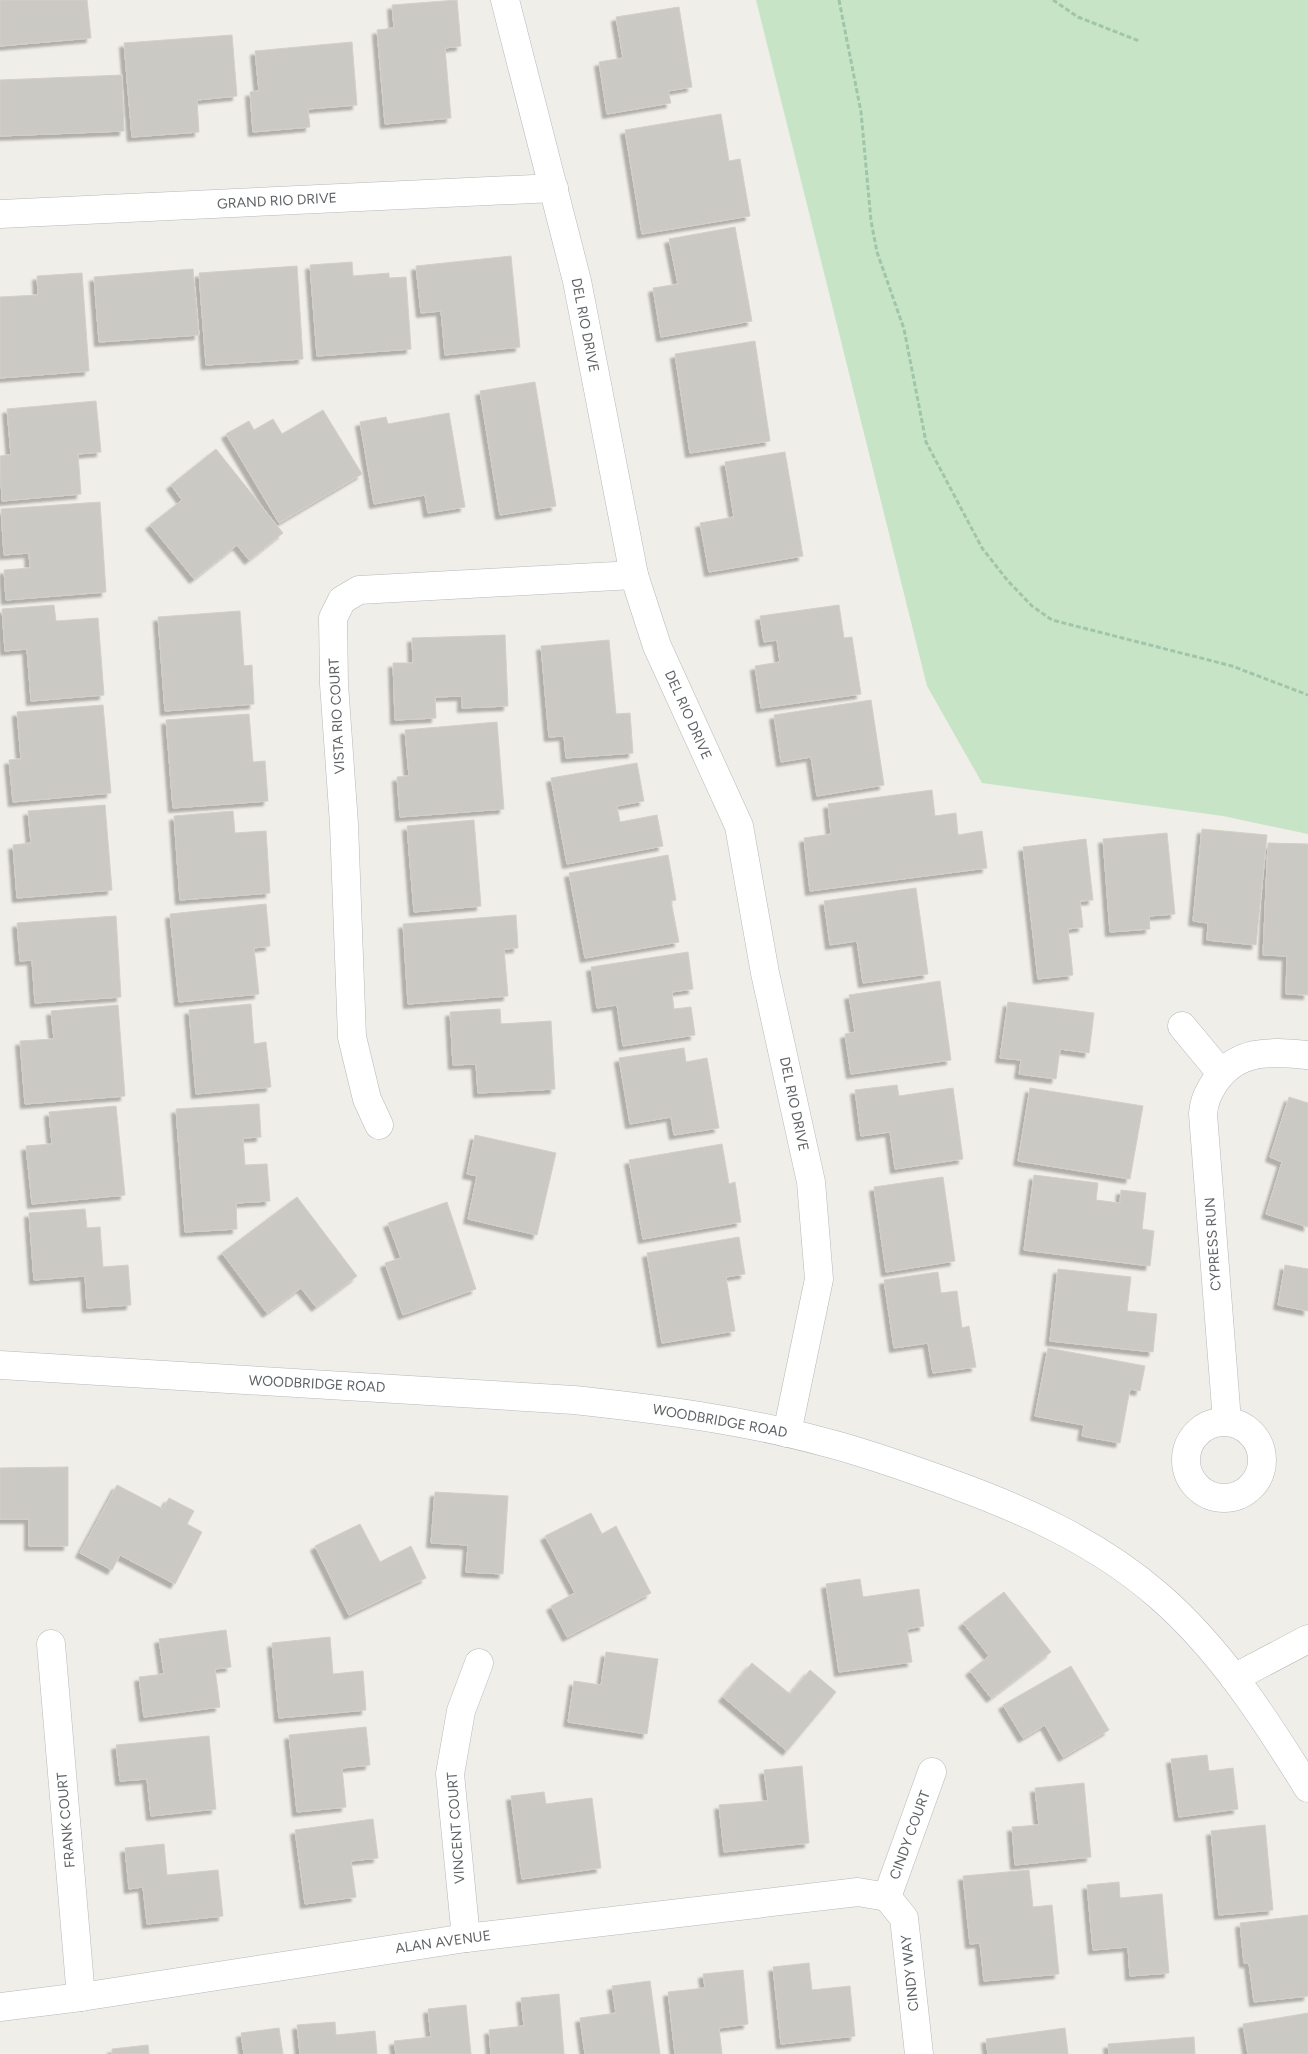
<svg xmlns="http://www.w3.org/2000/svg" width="1308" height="2054" viewBox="0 0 1308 2054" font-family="Figtree,sans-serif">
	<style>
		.green { fill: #c8e4c7 }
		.building { fill: #cbc9c4; stroke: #d4cfc7; filter: url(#shadow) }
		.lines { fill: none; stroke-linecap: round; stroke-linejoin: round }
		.minor-casing { stroke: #b5b8bb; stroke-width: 29 }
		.path { stroke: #a0c5aa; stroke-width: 3; stroke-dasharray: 5 2.5; stroke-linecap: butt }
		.minor { stroke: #fff; stroke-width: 28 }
		.labels { text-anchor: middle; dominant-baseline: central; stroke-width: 4; stroke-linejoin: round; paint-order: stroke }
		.street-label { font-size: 14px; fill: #5f6366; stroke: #fff }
	</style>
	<defs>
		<filter id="shadow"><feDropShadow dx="-4.5" dy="4.5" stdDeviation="1" flood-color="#0004"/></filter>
	</defs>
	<rect width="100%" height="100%" fill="#f0eee8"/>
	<path class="green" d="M756,0H1308V834L1223,816L982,783L927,686Z"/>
	<g class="building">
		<path d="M0,0H87L91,38L0,46Z"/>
		<path d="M457,0L461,46L445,48L451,118L385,124L377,30L394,28L392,5Z"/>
		<path d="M679,7L692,87L668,91L671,103L607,114L599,62L623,58L616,17Z"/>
		<path d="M232,35L237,96L197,100L199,132L132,137L124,43Z"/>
		<path d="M352,42L357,105L308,109L310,127L253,132L250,92L259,91L255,51Z"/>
		<path d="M122,75L124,131L0,136V80Z"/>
		<path d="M721,114L729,161L740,159L750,216L642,234L625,130Z"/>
		<path d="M735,227L752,321L661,337L653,288L678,284L669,239Z"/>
		<path d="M511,256L520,347L445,355L441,311L421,313L416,266Z"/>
		<path d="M352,262L353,276L389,273V278L406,277L411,349L317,356L310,265Z"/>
		<path d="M297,266L303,359L206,365L199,273Z"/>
		<path d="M193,269L199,335L99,342L94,277Z"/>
		<path d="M82,273L89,371L0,378V297L38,295L37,276Z"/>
		<path d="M755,341L770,441L690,453L675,354Z"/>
		<path d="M535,382L556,506L500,515L480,391Z"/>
		<path d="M96,401L101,452L78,454L81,494L2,501L0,456L11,455L7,409Z"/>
		<path d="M323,410L362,474L279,523L226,434L249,421L254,430L273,419L282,434Z"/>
		<path d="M449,413L465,507L428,513L425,495L374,504L360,422L386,417L388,424Z"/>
		<path d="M216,449L283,533L249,560L237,545L194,579L150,525L182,500L171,485Z"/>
		<path d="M785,452L803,556L709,572L700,523L734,517L725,462Z"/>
		<path d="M100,502L106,592L6,600L4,570L30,568L29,553L4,555L1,509Z"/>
		<path d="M54,605L56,621L98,618L104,695L31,701L27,649L5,651L2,609Z"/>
		<path d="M839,605L844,638L852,637L861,694L761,708L755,666L780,662L777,640L764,642L760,616Z"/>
		<path d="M240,611L244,666L252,665L254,704L165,711L158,617Z"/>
		<path d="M505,635L508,706L462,708V696L435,697L436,718L395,720L393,663H413L412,638Z"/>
		<path d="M609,640L616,714L630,713L633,753L566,758L564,736L549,737L541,646Z"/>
		<path d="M871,700L884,785L817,796L811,757L781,762L774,715Z"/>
		<path d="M103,705L111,793L13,802L9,760L21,759L17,712Z"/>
		<path d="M249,714L253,762L265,761L268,801L173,808L166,720Z"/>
		<path d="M497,722L504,809L400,817L397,777L409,776L405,730Z"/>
		<path d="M637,763L644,801L617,806L620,822L657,815L663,846L567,864L551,778Z"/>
		<path d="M932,790L935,816L956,813L958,835L982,831L987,868L810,891L804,838L831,834L828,804Z"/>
		<path d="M105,805L112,890L17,898L13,845L31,843L28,811Z"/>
		<path d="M233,811L235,833L266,831L270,893L180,900L174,816Z"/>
		<path d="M474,820L481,906L414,912L407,826Z"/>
		<path d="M1202,829L1267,835L1256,945L1207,940L1208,923L1193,921Z"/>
		<path d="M1167,833L1175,914L1149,916L1150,929L1110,932L1103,839Z"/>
		<path d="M1086,839L1093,900L1080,901L1083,927L1068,929L1073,975L1038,979L1023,847Z"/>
		<path d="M1268,843L1308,844V995L1286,994L1287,956L1263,955Z"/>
		<path d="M668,855L676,900L671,901L679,942L585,958L569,873Z"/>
		<path d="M916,888L928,974L863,983L857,941L830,945L824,901Z"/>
		<path d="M266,904L270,946L254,948L259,994L179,1002L170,914Z"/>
		<path d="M516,915L518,948L504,949L508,996L408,1004L403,924Z"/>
		<path d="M116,916L121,997L35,1003L32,960L20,961L17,923Z"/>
		<path d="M688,952L693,989L672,992L674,1009L691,1007L695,1035L623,1046L617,1005L597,1008L591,967Z"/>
		<path d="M940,981L951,1060L851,1074L845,1034L855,1032L849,995Z"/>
		<path d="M1008,1002L1094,1013L1089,1053L1060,1049L1056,1079L1019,1074L1021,1060L1000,1058Z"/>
		<path d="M251,1004L254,1044L266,1042L271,1087L196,1094L189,1010Z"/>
		<path d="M118,1005L125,1096L25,1104L20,1041L54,1039L51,1011Z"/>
		<path d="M500,1009L501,1024L551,1021L555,1089L478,1093L476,1064L453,1065L450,1012Z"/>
		<path d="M684,1048L686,1062L707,1058L719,1128L674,1135L671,1117L630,1124L619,1058Z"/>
		<path d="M897,1085L899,1096L953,1088L963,1159L895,1169L890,1132L861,1136L855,1090Z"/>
		<path d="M1030,1088L1143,1106L1130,1179L1018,1161Z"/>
		<path d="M1289,1097L1308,1103V1227L1266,1214L1282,1162L1270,1157Z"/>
		<path d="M259,1104L261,1137L243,1138L245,1165L267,1164L270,1201L236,1203L237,1229L185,1232L176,1109Z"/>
		<path d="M116,1106L125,1195L32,1204L26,1146L52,1144L49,1112Z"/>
		<path d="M475,1135L556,1153L537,1235L468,1219L477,1176L467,1174Z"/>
		<path d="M722,1144L729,1184L735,1182L741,1222L643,1239L629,1160Z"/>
		<path d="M1034,1175L1098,1183L1096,1200L1120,1203L1121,1190L1146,1193L1142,1229L1154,1231L1150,1266L1024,1250Z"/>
		<path d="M943,1177L955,1261L886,1272L874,1187Z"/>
		<path d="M297,1197L357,1276L316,1307L301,1288L267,1313L222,1253Z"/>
		<path d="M447,1202L476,1289L403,1315L385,1263L401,1258L388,1223Z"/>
		<path d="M85,1209L87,1228L100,1227L103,1267L128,1265L131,1305L87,1308L85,1276L34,1280L29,1213Z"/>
		<path d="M739,1237L745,1274L726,1277L735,1331L662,1343L647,1253Z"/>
		<path d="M1285,1265L1308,1269V1311L1278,1305Z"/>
		<path d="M1058,1269L1131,1277L1127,1311L1157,1314L1153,1352L1050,1341Z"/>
		<path d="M938,1272L941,1293L957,1291L962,1328L969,1326L976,1367L933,1373L928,1343L894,1348L884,1280Z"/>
		<path d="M1048,1348L1145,1366L1140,1391L1130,1389L1120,1443L1082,1436L1084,1425L1035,1416Z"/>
		<path d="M68,1467V1546H29V1519H0V1468Z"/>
		<path d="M117,1485L163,1509L169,1498L194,1511L187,1524L202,1532L175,1584L120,1555L112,1570L80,1553Z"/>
		<path d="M435,1492L508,1496L503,1574L466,1572L468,1545L431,1543Z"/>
		<path d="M591,1513L602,1534L616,1526L651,1593L567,1637L551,1606L575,1593L545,1536Z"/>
		<path d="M360,1524L380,1562L411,1546L426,1578L349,1615L315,1546Z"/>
		<path d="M860,1579L863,1597L919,1589L924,1626L907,1629L912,1662L839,1672L826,1584Z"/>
		<path d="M1004,1592L1051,1652L991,1698L970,1671L989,1656L963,1623Z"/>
		<path d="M226,1630L231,1667L215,1669L220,1707L144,1717L139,1677L164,1674L159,1639Z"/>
		<path d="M330,1637L333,1674L363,1671L366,1710L279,1718L272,1643Z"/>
		<path d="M606,1652L658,1659L647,1734L568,1722L574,1681L601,1685Z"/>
		<path d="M752,1663L790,1694L810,1670L836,1692L787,1751L723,1697Z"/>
		<path d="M1071,1666L1109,1730L1063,1757L1045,1725L1023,1738L1003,1705Z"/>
		<path d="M366,1727L370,1765L342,1768L346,1807L297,1812L289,1735Z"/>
		<path d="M209,1736L216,1809L151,1816L147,1779L120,1781L116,1745Z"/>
		<path d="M1207,1755L1209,1771L1233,1768L1238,1809L1179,1817L1171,1759Z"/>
		<path d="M802,1766L809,1843L724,1852L719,1805L768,1801L764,1770Z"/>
		<path d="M1084,1783L1091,1857L1015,1865L1012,1827L1039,1825L1035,1788Z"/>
		<path d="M544,1792L546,1804L592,1798L601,1868L522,1879L511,1796Z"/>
		<path d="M373,1819L378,1858L351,1861L356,1897L305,1904L295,1830Z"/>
		<path d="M1265,1825L1273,1910L1219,1915L1211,1831Z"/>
		<path d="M164,1844L167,1875L218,1870L223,1916L147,1924L143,1887L129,1889L125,1848Z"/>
		<path d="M1029,1870L1033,1907L1052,1905L1059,1974L984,1981L980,1943L970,1944L963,1876Z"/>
		<path d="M1119,1882L1120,1898L1162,1894L1169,1973L1130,1976L1128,1947L1093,1950L1087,1885Z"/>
		<path d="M1308,1915V1996L1254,2002L1249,1963H1244L1240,1923Z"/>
		<path d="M809,1963L812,1990L850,1986L855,2036L781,2044L773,1967Z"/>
		<path d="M743,1970L748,2024L719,2028L722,2054H675L668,1992L705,1988L703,1974Z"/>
		<path d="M650,1981L660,2054H585L580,2018L616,2013L612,1986Z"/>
		<path d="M559,1994L564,2054H491L489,2030L524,2026L521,1998Z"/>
		<path d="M466,2005L471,2054H396L394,2041L431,2037L428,2009Z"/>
		<path d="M1308,2013V2054H1248L1243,2024Z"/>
		<path d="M335,2022L336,2035L375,2031L377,2054H300L297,2025Z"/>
		<path d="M279,2028L283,2054H244L241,2033Z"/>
		<path d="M1065,2028L1068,2054H988L986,2039Z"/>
		<path d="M1194,2037L1195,2054H1109L1108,2044Z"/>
		<path d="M148,2045L149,2054H112V2049Z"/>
	</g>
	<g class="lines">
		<defs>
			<g id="minor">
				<path d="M505,0L577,281L634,575L657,646L739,826L765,973L811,1182L819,1279L787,1433"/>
				<path d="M0,214L554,188"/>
				<path d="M1182,1026L1221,1073"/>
				<path d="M379,1125L367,1099L352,1037L344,824L334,684L333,618L342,600L359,590L634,575"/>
				<path d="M0,1365L574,1400C658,1409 743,1420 824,1442C868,1453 911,1469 953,1484C1027,1511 1098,1543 1159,1596C1221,1650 1265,1719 1308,1788"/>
				<path d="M1227,1421L1203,1114C1204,1101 1208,1093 1215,1082C1238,1048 1271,1052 1308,1055"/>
				<circle cx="1224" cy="1460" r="38"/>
				<path d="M51,1644L81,1997"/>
				<path d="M1234,1678L1308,1639"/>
				<path d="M887,1897L904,1918L919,2054"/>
				<path d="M887,1897L932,1772"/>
				<path d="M466,1938L450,1774L461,1711L479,1663"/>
				<path d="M0,2007L81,1997L466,1938L858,1892L887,1897"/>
			</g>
		</defs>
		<use href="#minor" class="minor-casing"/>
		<g class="path">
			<path d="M839,0L861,112L871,221L877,252L904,329L926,442L982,548L1008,581L1032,606L1052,620L1232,666L1308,695"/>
			<path d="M1053,0L1078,17L1139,41"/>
		</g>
		<use href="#minor" class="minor"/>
	</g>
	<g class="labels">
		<g class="street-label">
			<text transform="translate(277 201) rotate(-3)">GRAND RIO DRIVE</text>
			<text transform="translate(585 325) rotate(79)">DEL RIO DRIVE</text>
			<text transform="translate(688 715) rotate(66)">DEL RIO DRIVE</text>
			<text transform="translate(337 716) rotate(-93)">VISTA RIO COURT</text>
			<text transform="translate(794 1104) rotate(78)">DEL RIO DRIVE</text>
			<text transform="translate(1213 1244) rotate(-94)">CYPRESS RUN</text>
			<text transform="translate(317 1384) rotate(3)">WOODBRIDGE ROAD</text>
			<text transform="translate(720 1421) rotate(10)">WOODBRIDGE ROAD</text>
			<text transform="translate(66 1820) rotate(-95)">FRANK COURT</text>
			<text transform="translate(456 1828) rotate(-94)">VINCENT COURT</text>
			<text transform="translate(910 1835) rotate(-70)">CINDY COURT</text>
			<text transform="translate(443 1942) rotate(-8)">ALAN AVENUE</text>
			<text transform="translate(910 1973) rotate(-96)">CINDY WAY</text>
		</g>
	</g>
</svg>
